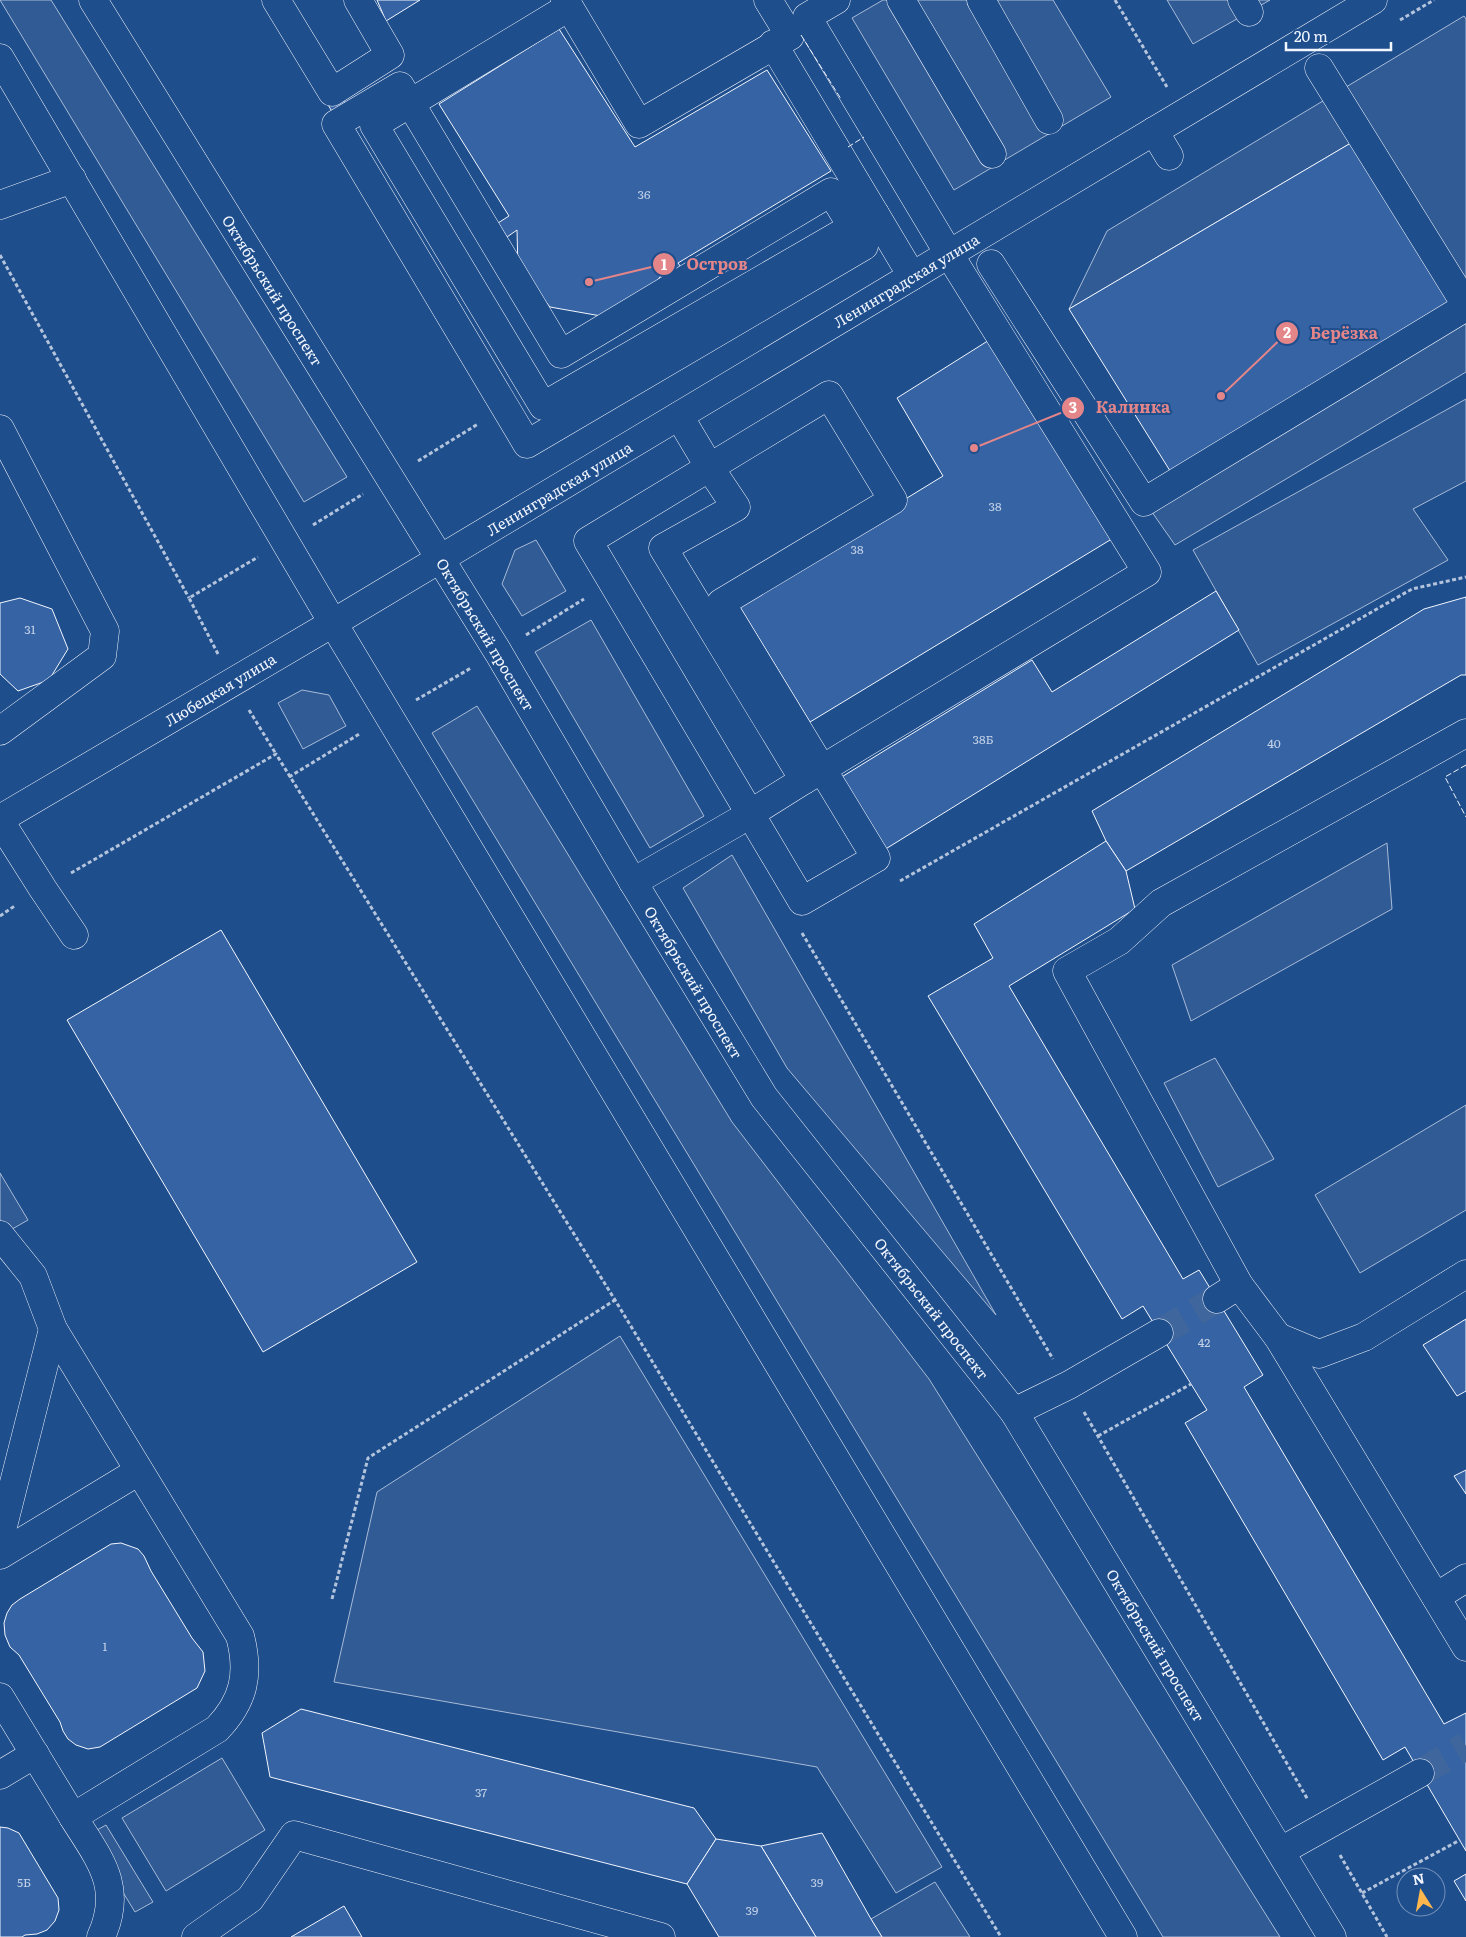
<svg xmlns="http://www.w3.org/2000/svg" width="1466" height="1937" viewBox="0 0 1466 1937" font-family="Literata,serif">
	<style>
		.built { fill: #305b95; stroke: #a8bbd7 }
		.building { fill: #3563a3; stroke: #f2f6ff }
		.lines { fill: none; stroke-linecap: round; stroke-linejoin: round }
		.minor-tunnel { stroke: #3f679d; stroke-width: 28; stroke-dasharray: 28 14; stroke-linecap: butt }
		.minor-casing { stroke: #f2f6ff; stroke-width: 29 }
		.major-casing { stroke: #f2f6ff; stroke-width: 29 }
		.path { stroke: #b3c4dc; stroke-width: 3; stroke-dasharray: 4 2.5; stroke-linecap: butt }
		.minor { stroke: #1f4e8c; stroke-width: 28 }
		.major { stroke: #1f4e8c; stroke-width: 28 }
		.fence { stroke: #f2f6ff; stroke-width: 1; stroke-dasharray: 6 2.5; stroke-linecap: butt }
		.labels { text-anchor: middle; dominant-baseline: central; stroke-width: 4; stroke-linejoin: round; paint-order: stroke }
		.number-label { font-size: 12px; fill: #c3d1e8 }
		.street-label { font-size: 15px; fill: #f2f6ff; stroke: #1f4e8c }
		.leader { fill: none; stroke: #e38589; stroke-width: 2 }
		.callout-dot { fill: #e38589; stroke: #1f4e8c; stroke-width: 2 }
		.mark-label { font-size: 15px; text-anchor: middle; font-weight: bold; fill: #fff }
		.callout-label { font-size: 16px; text-anchor: middle; font-weight: bold; fill: #e38589; stroke: #1f4e8c; stroke-width: 4; stroke-linejoin: round; paint-order: stroke }
	</style>
	<rect width="100%" height="100%" fill="#1f4e8c"/>
	<g class="built">
		<path d="M0,0H51L347,477L304,502Z"/>
		<path d="M883,0H1053L1111,97L954,190L852,18Z"/>
		<path d="M1167,0H1270L1193,44Z"/>
		<path d="M1464,16L1466,19V305L1361,137L1069,309L1107,231Z"/>
		<path d="M1466,307V372L1175,545L1147,505Z"/>
		<path d="M1466,399V481L1413,509L1448,560L1258,665L1193,550Z"/>
		<path d="M536,540L566,591L522,616L502,584L515,550Z"/>
		<path d="M591,620L704,816L650,848L535,652Z"/>
		<path d="M302,690L329,695L346,726L303,749L278,703Z"/>
		<path d="M477,706L732,1122L929,1379L1280,1937H1163L432,733Z"/>
		<path d="M1387,843L1392,909L1191,1021L1172,965Z"/>
		<path d="M732,855L996,1315L787,1068L683,888Z"/>
		<path d="M1215,1058L1274,1159L1218,1187L1164,1083Z"/>
		<path d="M1466,1105V1210L1360,1273L1315,1195Z"/>
		<path d="M0,1173L28,1220L0,1236Z"/>
		<path d="M620,1336L942,1867L896,1893L817,1767L334,1682L377,1492Z"/>
		<path d="M222,1758L265,1830L166,1891L122,1818Z"/>
		<path d="M106,1825L153,1902L135,1912L88,1835Z"/>
		<path d="M935,1882L970,1937H882L871,1919Z"/>
	</g>
	<g class="building">
		<path d="M377,0H420L386,21Z"/>
		<path d="M559,29L635,147L767,70L831,171L678,263L683,270L670,278L665,270L642,302L601,316L550,307L518,270L517,230L507,237L498,223L509,216L439,104Z"/>
		<path d="M341,96L347,107L334,115L327,103Z"/>
		<path d="M1361,137L1466,305L1177,482L1069,309Z"/>
		<path d="M994,337L1115,537L810,722L737,602L943,476L897,398Z"/>
		<path d="M1216,591L1239,630L884,850L840,778L1032,660L1052,692Z"/>
		<path d="M1466,597V675H1461L1126,871L1106,841L1092,811L1424,609Z"/>
		<path d="M20,598L52,609L68,649L49,680L18,691L0,674V603Z"/>
		<path d="M1106,841L1126,871L1135,909L1009,986L1183,1279L1199,1270L1263,1375L1244,1387L1444,1724L1466,1713V1851L1405,1747L1383,1760L1185,1423L1207,1410L1143,1306L1122,1319L928,996L993,958L974,924Z"/>
		<path d="M221,930L417,1262L263,1352L67,1020Z"/>
		<path d="M1466,1319V1391L1457,1396L1423,1345Z"/>
		<path d="M1466,1470V1494L1454,1476Z"/>
		<path d="M121,1543L138,1549L144,1556L151,1571L192,1638L203,1652L205,1671L197,1688L100,1747L88,1749L76,1745L68,1739L63,1731L60,1722L19,1655L10,1647L5,1635L4,1623L7,1613L12,1605L20,1599L111,1544Z"/>
		<path d="M301,1709L694,1808L716,1839L687,1884L270,1777L262,1733Z"/>
		<path d="M0,1827L8,1828L19,1833L58,1898L59,1910L55,1921L47,1930L37,1934L25,1935L22,1937H0Z"/>
		<path d="M822,1833L871,1919L882,1937H816L761,1846Z"/>
		<path d="M716,1839L761,1846L816,1937H719L687,1884Z"/>
		<path d="M1466,1874V1901L1454,1881Z"/>
		<path d="M344,1906L362,1937H291Z"/>
	</g>
	<g class="lines">
		<g class="minor-tunnel">
			<path d="M1159,1333L1217,1299"/>
			<path d="M1420,1773L1466,1746"/>
		</g>
		<defs>
			<g id="minor">
				<path d="M276,0L332,92L390,55L358,0"/>
				<path d="M565,0L639,124L790,36L768,0"/>
				<path d="M901,0L992,154"/>
				<path d="M981,0L1049,120"/>
				<path d="M1242,0L1249,12"/>
				<path d="M569,7L374,125L543,406L875,214L912,276"/>
				<path d="M773,44L875,214"/>
				<path d="M1319,68L1466,305"/>
				<path d="M400,86L561,354L831,192L864,246L527,444L336,124Z"/>
				<path d="M1154,131L1169,156"/>
				<path d="M0,205L72,179"/>
				<path d="M991,264L1144,502L1466,307"/>
				<path d="M829,395L893,500L721,603L876,858L802,901L588,541Z"/>
				<path d="M0,429L105,631L102,656L0,731"/>
				<path d="M1466,733L1161,903L1119,941L1067,971L1239,1285L1278,1337L1466,1647"/>
				<path d="M804,780L1147,572L949,254L807,17L836,0"/>
				<path d="M0,819L333,623L1373,0"/>
				<path d="M0,821L43,889L74,935"/>
				<path d="M633,882L737,822L804,780L663,548L736,507L710,468L679,416"/>
				<path d="M0,1235L33,1276L53,1329L240,1636C250,1674 244,1701 217,1729L73,1817L0,1697"/>
				<path d="M1217,1299L1239,1285"/>
				<path d="M1278,1337L1319,1354L1364,1337L1466,1274"/>
				<path d="M1014,1412L1069,1385L1159,1333"/>
				<path d="M0,1538L53,1329"/>
				<path d="M0,1555L139,1471"/>
				<path d="M1436,1597L1466,1578"/>
				<path d="M0,1775L35,1754"/>
				<path d="M73,1817C99,1859 124,1886 101,1937"/>
				<path d="M1281,1851L1420,1773"/>
				<path d="M196,1937L250,1899L294,1835L661,1937"/>
			</g>
			<g id="major">
				<path d="M93,0L498,652L633,882L764,1097L1014,1412L1332,1937"/>
				<path d="M0,58L333,623L1123,1937"/>
			</g>
		</defs>
		<use href="#minor" class="minor-casing"/>
		<use href="#major" class="major-casing"/>
		<g class="path">
			<path d="M1115,0L1167,87"/>
			<path d="M1400,20L1434,0"/>
			<path d="M0,255L189,598"/>
			<path d="M418,461L478,424"/>
			<path d="M313,525L363,494"/>
			<path d="M526,635L584,599"/>
			<path d="M218,654L189,598L258,557"/>
			<path d="M416,700L471,668"/>
			<path d="M249,710L276,754"/>
			<path d="M289,777L361,733"/>
			<path d="M71,873L276,754L615,1300L1001,1937"/>
			<path d="M900,881L1412,589L1466,577"/>
			<path d="M0,916L16,905"/>
			<path d="M802,933L1053,1359"/>
			<path d="M1084,1412L1308,1800"/>
			<path d="M1098,1436L1191,1384"/>
			<path d="M332,1599L368,1458L615,1300"/>
			<path d="M1340,1855L1387,1937"/>
			<path d="M1362,1893L1460,1840"/>
		</g>
		<use href="#minor" class="minor"/>
		<use href="#major" class="major"/>
		<g class="fence">
			<path d="M801,35L841,99"/>
			<path d="M848,147L864,137"/>
			<path d="M1466,765L1445,777L1466,817"/>
		</g>
	</g>
	<g class="labels">
		<g class="number-label">
			<text x="644" y="194">36</text>
			<text x="995" y="506">38</text>
			<text x="857" y="549">38</text>
			<text x="30" y="629">31</text>
			<text x="983" y="739">38Б</text>
			<text x="1274" y="743">40</text>
			<text x="1204" y="1342">42</text>
			<text x="105" y="1646">1</text>
			<text x="481" y="1792">37</text>
			<text x="24" y="1882">5Б</text>
			<text x="817" y="1882">39</text>
			<text x="752" y="1910">39</text>
		</g>
		<g class="street-label">
			<text transform="translate(906 280) rotate(-31)">Ленинградская улица</text>
			<text transform="translate(273 290) rotate(58)">Октябрьский проспект</text>
			<text transform="translate(559 488) rotate(-31)">Ленинградская улица</text>
			<text transform="translate(486 634) rotate(59)">Октябрьский проспект</text>
			<text transform="translate(220 689) rotate(-31)">Любецкая улица</text>
			<text transform="translate(694 982) rotate(59)">Октябрьский проспект</text>
			<text transform="translate(932 1308) rotate(52)">Октябрьский проспект</text>
			<text transform="translate(1156 1645) rotate(59)">Октябрьский проспект</text>
		</g>
	</g>
	<path class="leader" d="M589 282L664 264M1221 396L1287 333M974 448L1073 408"/>
	<g class="callout-dot">
		<circle cx="589" cy="282" r="5"/>
		<circle cx="1221" cy="396" r="5"/>
		<circle cx="974" cy="448" r="5"/>
		<circle cx="664" cy="264" r="12"/>
		<circle cx="1287" cy="333" r="12"/>
		<circle cx="1073" cy="408" r="12"/>
	</g>
	<g class="mark-label">
		<text x="664" y="270">1</text>
		<text x="1287" y="338">2</text>
		<text x="1073" y="413">3</text>
	</g>
	<g class="callout-label">
		<text x="717" y="270">Остров</text>
		<text x="1344" y="339">Берёзка</text>
		<text x="1133" y="413">Калинка</text>
	</g>
	<g transform="translate(1421 1892) rotate(349)"><circle r="24" fill="#1f4e8c" stroke="#7391ba"/>
	<path d="M0-4L9 19L0 12L-9 19Z" fill="#ffb74d"/>
	<text y="-8" font-size="14" font-weight="bold" text-anchor="middle" fill="#f2f6ff">N</text>
	</g>
	<path d="M1286 42v8h105v-8" fill="none" stroke="#f2f6ff" stroke-width="2.5"/>
	<text x="1294" y="42" font-size="15" fill="#f2f6ff" stroke="#1f4e8c" stroke-width="4" paint-order="stroke">20 m</text>
</svg>
